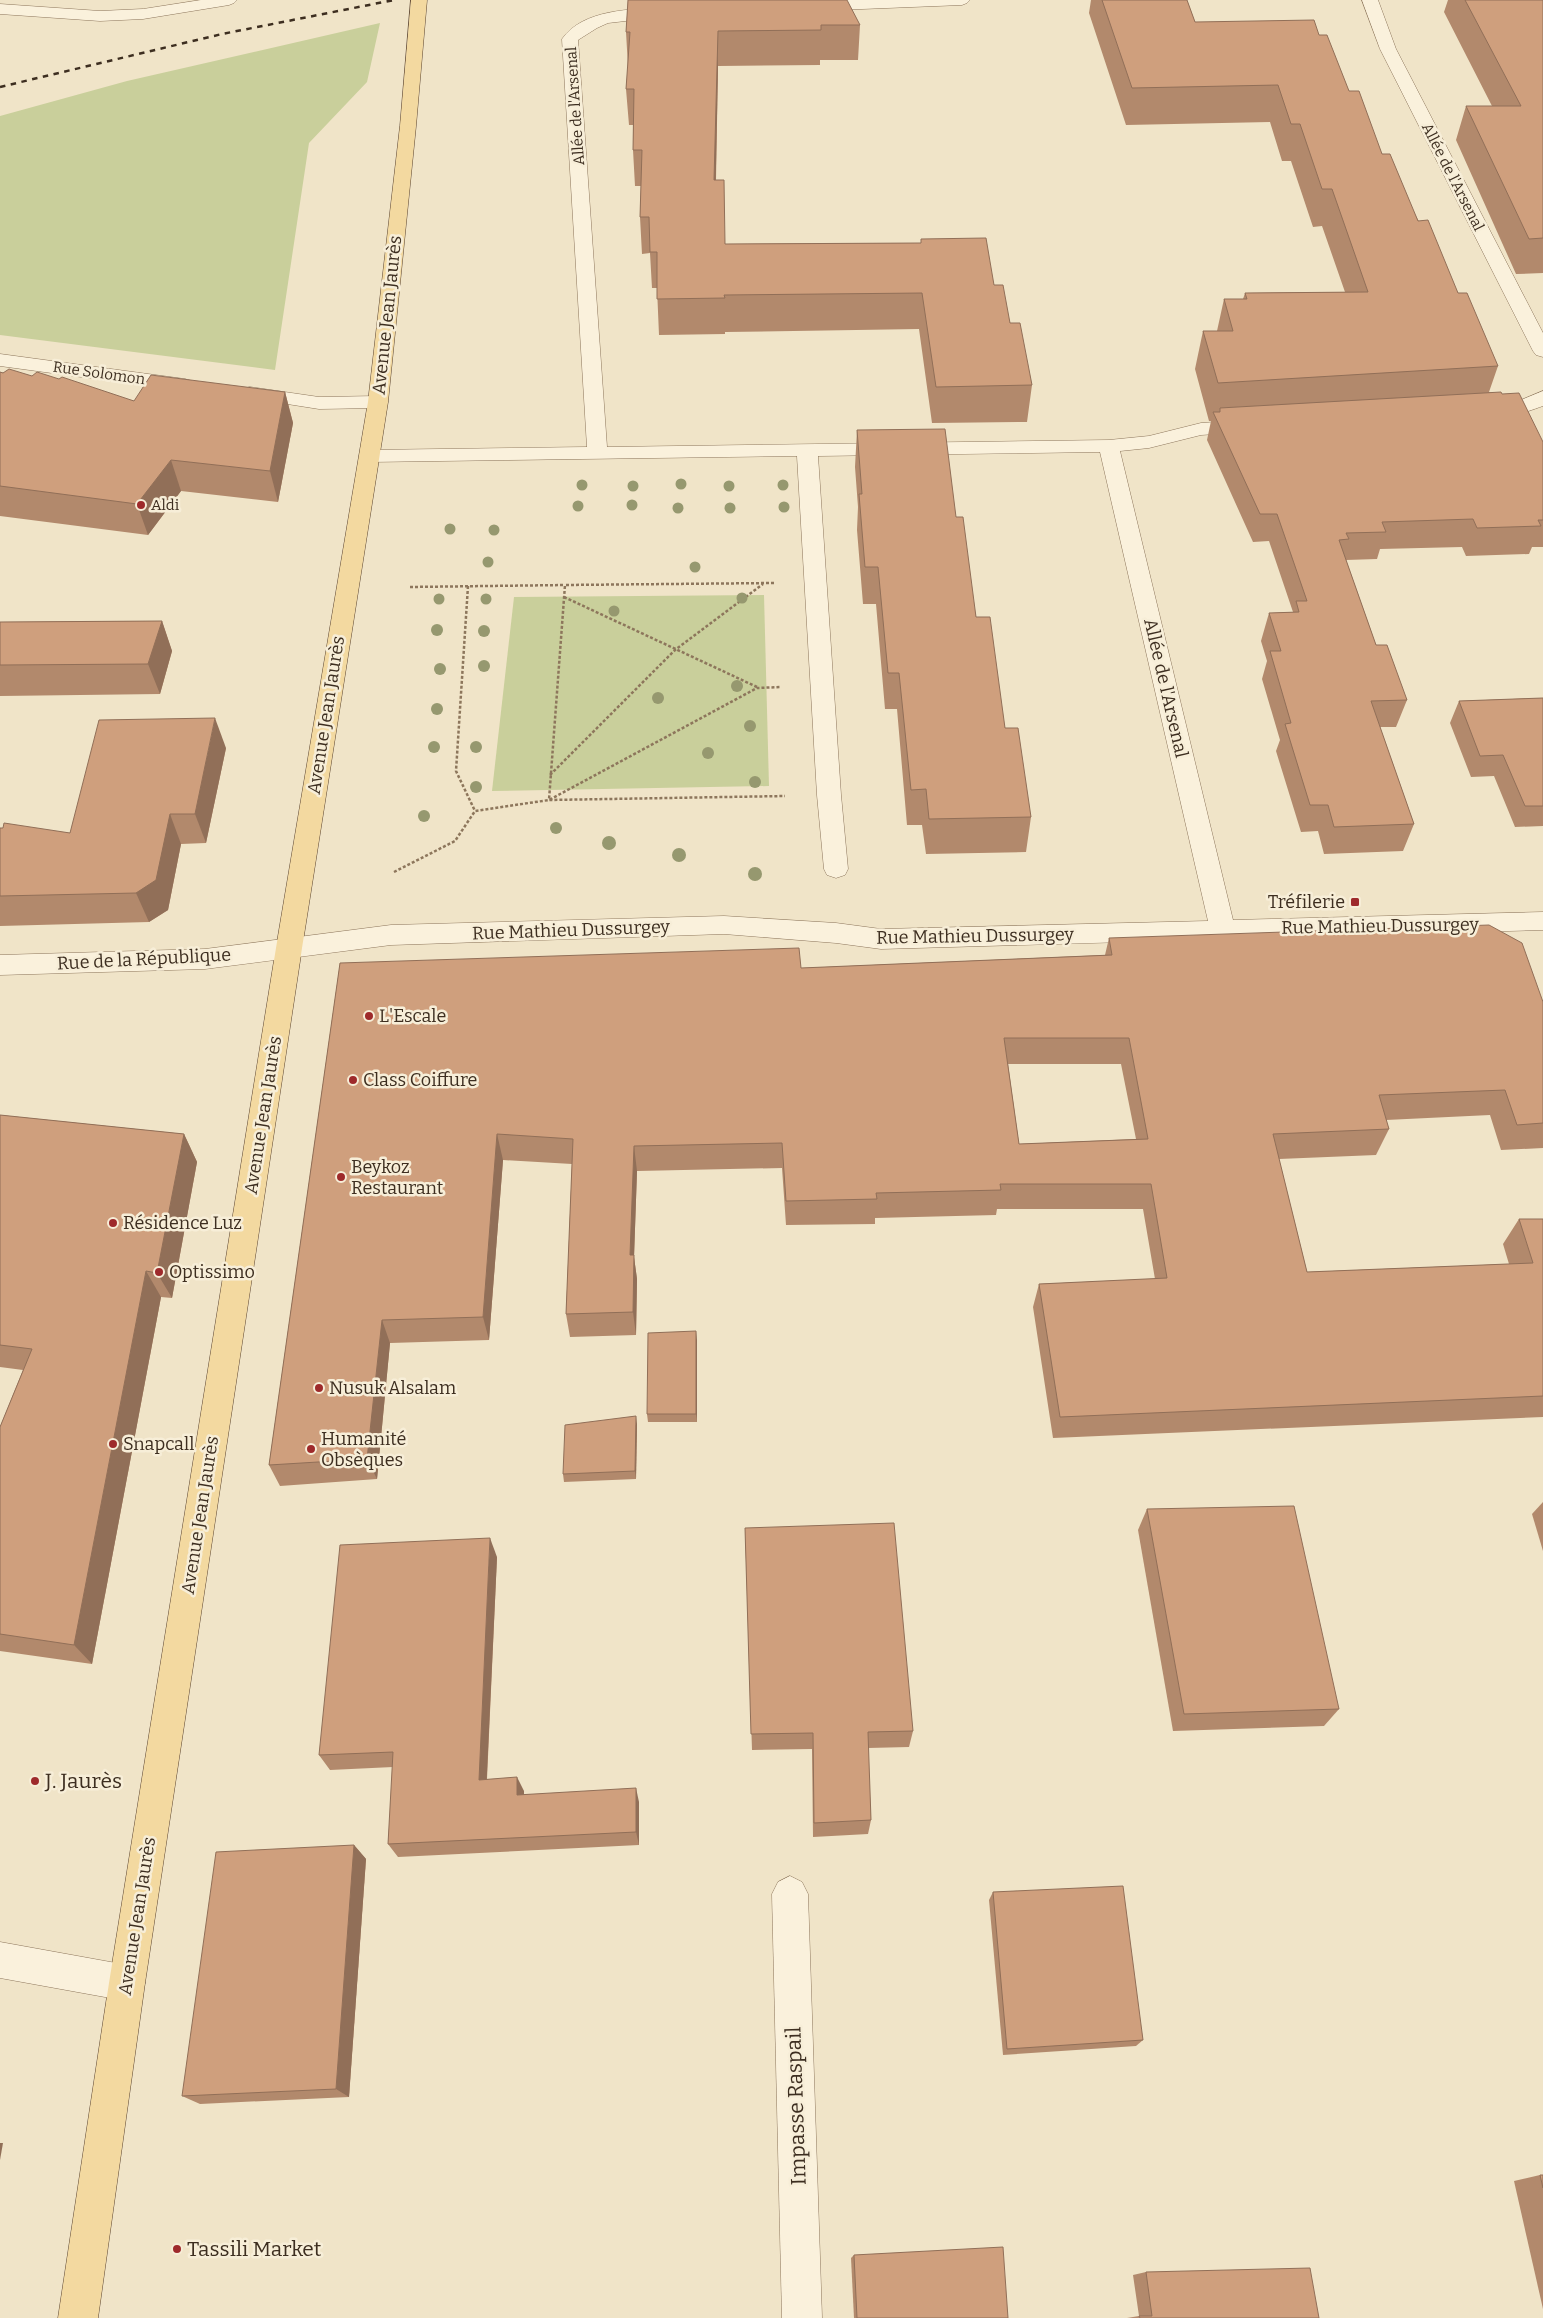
<svg xmlns="http://www.w3.org/2000/svg" width="1543" height="2318" viewBox="0 0 1543 2318" font-family="Bitter,serif">
	<style>
		.green { fill: #c9cf9b }
		.lines { fill: none; stroke-linecap: round; stroke-linejoin: round }
		.minor-casing { stroke: #8d765c; stroke-width: 1 }
		.primary-casing { stroke: #5b4430; stroke-width: 1 }
		.path { stroke: #8d765c; stroke-width: 2.5; stroke-dasharray: 3 2; stroke-linecap: butt }
		.minor { fill: #faf1dc; fill-rule: evenodd }
		.primary { fill: #f3d9a0; fill-rule: evenodd }
		.rail { stroke: #3d2e20; stroke-width: 2.5; stroke-dasharray: 5.5 5.5; stroke-linecap: butt }
		.tree { fill: #96986f }
		.wall { fill: #b2896c; fill-rule: evenodd }
		.shaded-wall { fill: #916f58 }
		.building { fill: #cf9f7d; stroke: #916f58; fill-rule: evenodd }
		.poi-dot { fill: #9e2a2b; stroke: #f7eed8; stroke-width: 2 }
		.labels { text-anchor: middle; dominant-baseline: central; stroke-width: 5; stroke-linejoin: round; paint-order: stroke }
		.far-street-label { font-size: 15px; fill: #3d2e20; stroke: #f7eed8 }
		.far-poi-label { font-size: 15px; fill: #3d2e20; stroke: #f7eed8; text-anchor: start }
		.street-label { font-size: 18px; fill: #3d2e20; stroke: #f7eed8 }
		.poi-label { font-size: 18px; fill: #3d2e20; stroke: #f7eed8; text-anchor: start }
		.near-poi-label { font-size: 21px; fill: #3d2e20; stroke: #f7eed8; text-anchor: start }
		.near-street-label { font-size: 21px; fill: #3d2e20; stroke: #f7eed8 }
	</style>
	<rect width="100%" height="100%" fill="#f0e4c8"/>
	<g class="green">
		<path d="M380,23L367,82L309,143L275,370L0,335V116L127,81Z"/>
		<path d="M764,595L769,786L492,791L514,597Z"/>
	</g>
	<g class="lines">
		<defs>
			<g id="minor">
				<path d="M201,0H237L234,3L229,5L143,19L100,21L0,14V4L100,11L143,9Z"/>
				<path d="M846,0H970L967,3L962,5L812,11L807,9L804,6L807,3L812,1Z"/>
				<path d="M1362,0H1378L1396,49L1543,333V357L1536,355L1533,351L1380,49Z"/>
				<path d="M664,8L669,10L672,13L669,16L608,23L597,28L578,40L607,447L1109,440L1149,436L1201,423L1245,420L1252,422L1255,426L1252,430L1245,432L1201,435L1149,448L1120,451L1233,920L1543,912V930L881,949L836,943L724,934L391,945L205,969L0,975V955L205,949L391,925L724,916L836,923L881,929L1208,921L1100,452L818,456L841,795L848,869L845,875L836,878L827,875L824,869L817,795L797,456L369,462L362,460L359,456L362,452L369,450L587,447L562,39C583,9 632,9 664,8Z"/>
				<path d="M0,354L185,379L192,381L195,385L192,389L185,391L0,366Z"/>
				<path d="M250,387L319,397L378,396L385,398L388,402L385,406L378,408L319,409L243,397L240,393L243,389Z"/>
				<path d="M1543,391V406C1523,413 1503,421 1481,415L1478,411L1481,407L1511,404Z"/>
				<path d="M790,1876L802,1882L808,1894L822,2318H782L772,1894L778,1882Z"/>
				<path d="M0,1942L127,1965L140,1970L145,1983L140,1996L127,2001L0,1978Z"/>
			</g>
			<path id="primary" d="M411,0H427L416,126L388,402L302,948L145,1983L98,2318H58L109,1983L276,948L368,402L400,126Z"/>
		</defs>
		<use href="#minor" class="minor-casing"/>
		<use href="#primary" class="primary-casing"/>
		<g class="path">
			<path d="M774,583L565,585L549,800L785,796"/>
			<path d="M468,586L456,771L475,811"/>
			<path d="M410,587L565,585"/>
			<path d="M564,597L757,687"/>
			<path d="M550,775L675,650L763,584"/>
			<path d="M394,872L455,841L475,811L549,800L757,688L781,687"/>
		</g>
		<use href="#minor" class="minor"/>
		<use href="#primary" class="primary"/>
		<path class="rail" d="M0,87L222,34L394,0"/>
	</g>
	<g class="tree">
		<circle cx="681" cy="484" r="5.5"/>
		<circle cx="582" cy="485" r="5.5"/>
		<circle cx="783" cy="485" r="5.5"/>
		<circle cx="633" cy="486" r="5.5"/>
		<circle cx="729" cy="486" r="5.5"/>
		<circle cx="632" cy="505" r="5.5"/>
		<circle cx="578" cy="506" r="5.5"/>
		<circle cx="784" cy="507" r="5.5"/>
		<circle cx="678" cy="508" r="5.5"/>
		<circle cx="730" cy="508" r="5.5"/>
		<circle cx="450" cy="529" r="5.5"/>
		<circle cx="494" cy="530" r="5.5"/>
		<circle cx="488" cy="562" r="5.5"/>
		<circle cx="695" cy="567" r="5.5"/>
		<circle cx="742" cy="598" r="5.5"/>
		<circle cx="439" cy="599" r="5.5"/>
		<circle cx="486" cy="599" r="5.5"/>
		<circle cx="614" cy="611" r="5.5"/>
		<circle cx="437" cy="630" r="6"/>
		<circle cx="484" cy="631" r="6"/>
		<circle cx="484" cy="666" r="6"/>
		<circle cx="440" cy="669" r="6"/>
		<circle cx="737" cy="686" r="6"/>
		<circle cx="658" cy="698" r="6"/>
		<circle cx="437" cy="709" r="6"/>
		<circle cx="750" cy="726" r="6"/>
		<circle cx="434" cy="747" r="6"/>
		<circle cx="476" cy="747" r="6"/>
		<circle cx="708" cy="753" r="6"/>
		<circle cx="755" cy="782" r="6"/>
		<circle cx="476" cy="787" r="6"/>
		<circle cx="424" cy="816" r="6"/>
		<circle cx="556" cy="828" r="6"/>
		<circle cx="609" cy="843" r="7"/>
		<circle cx="679" cy="855" r="7"/>
		<circle cx="755" cy="874" r="7"/>
	</g>
	<g class="wall">
		<path d="M628,0L860,25L858,60H820V65L718,66L716,180L725,244L921,243V239L994,285L1010,323L1032,385L1027,422L932,423L919,329L725,332V334L659,335L657,288H652L650,253L642,254L640,217L641,186H635L633,150V125H629L626,89L628,67L626,32Z"/>
		<path d="M1091,0H1187L1195,22L1319,35L1382,154L1498,366L1489,392L1502,394L1543,442V547H1532L1529,554L1466,556L1462,547L1380,549L1377,559L1346,560L1376,645L1407,700L1396,727H1380L1414,824L1403,851L1324,854L1318,831L1301,832L1276,751L1280,740L1262,679L1267,661L1261,641L1269,613L1292,612H1293L1269,541L1253,542L1207,440L1211,421H1209L1195,369L1203,331H1217L1224,299H1243L1245,293L1345,292L1322,226L1313,227L1291,161H1282L1270,122L1126,125L1089,13Z"/>
		<path d="M1448,0H1543V273L1516,274L1456,140L1466,106H1492L1444,12Z"/>
		<path d="M0,372L134,401L285,392L293,423L278,502L181,491L148,535L0,516Z"/>
		<path d="M857,430L956,517L976,617L1005,728L1031,817L1026,852L926,854L922,825H907L897,709H885L876,604H863L857,530L858,507L855,467Z"/>
		<path d="M162,621L172,651L160,694L0,696V622Z"/>
		<path d="M1543,698V826L1515,827L1494,776L1471,777L1450,723L1459,701Z"/>
		<path d="M226,748L206,843L181,844L168,910L149,922L0,926V828L70,833Z"/>
		<path d="M1109,938L1543,1002V1148L1501,1150L1490,1115L1386,1120L1389,1129L1376,1155L1279,1159L1307,1272L1509,1264L1503,1244L1519,1219H1543V1417L1053,1438L1033,1307L1039,1284L1155,1279L1143,1209H997L996,1215L875,1218V1224L786,1225L782,1168L637,1171L634,1257L637,1279L636,1335L570,1337L566,1314L572,1164L503,1160L489,1340L390,1343L377,1479L280,1486L269,1465L340,963L801,968L1105,955ZM1008,1064H1121L1136,1139L1019,1144Z"/>
		<path d="M0,1115L184,1134L197,1162L172,1298L161,1297L92,1664L0,1651V1427L23,1370L0,1367Z"/>
		<path d="M696,1331L697,1422H648L647,1414Z"/>
		<path d="M637,1424L636,1479L564,1482L563,1474Z"/>
		<path d="M1543,1502V1551L1532,1514Z"/>
		<path d="M1147,1509L1339,1709L1324,1726L1173,1731L1138,1530Z"/>
		<path d="M745,1528L913,1731L909,1747L868,1748L871,1820L868,1834L813,1837L812,1749L752,1750Z"/>
		<path d="M497,1557L487,1779L524,1791V1794L639,1802V1845L398,1857L388,1844L393,1767L330,1770L319,1755Z"/>
		<path d="M354,1845L366,1859L349,2097L200,2104L182,2096Z"/>
		<path d="M993,1892L1143,2040L1136,2046L1003,2055L989,1900Z"/>
		<path d="M1540,2175H1543V2309L1514,2181Z"/>
		<path d="M854,2255L1008,2318H854L851,2258Z"/>
		<path d="M1146,2272L1319,2318H1127L1139,2316L1133,2275Z"/>
	</g>
	<g class="shaded-wall">
		<path d="M718,31V66L715,216L714,180Z"/>
		<path d="M285,392L293,423L278,502L270,471Z"/>
		<path d="M171,460L181,491L148,535L137,504Z"/>
		<path d="M162,621L172,651L160,694L148,664Z"/>
		<path d="M215,718L226,748L206,843L195,814Z"/>
		<path d="M170,814L181,844L168,910L149,922L136,893Z"/>
		<path d="M184,1134L197,1162L172,1298L157,1273Z"/>
		<path d="M497,1134L503,1160L489,1340L483,1317Z"/>
		<path d="M634,1146L637,1171L634,1257L637,1279L636,1335L633,1312L630,1255Z"/>
		<path d="M146,1271L161,1297L92,1664L74,1645Z"/>
		<path d="M382,1320L390,1343L377,1479L367,1459Z"/>
		<path d="M696,1331L697,1340V1422L696,1414Z"/>
		<path d="M636,1416L637,1424L636,1479L635,1471Z"/>
		<path d="M490,1538L497,1557L486,1794L479,1780Z"/>
		<path d="M517,1777L524,1791V1809L517,1795Z"/>
		<path d="M636,1788L639,1802V1845L636,1832Z"/>
		<path d="M354,1845L366,1859L349,2097L336,2089Z"/>
		<path d="M0,2143H3L0,2160Z"/>
	</g>
	<g class="building">
		<path d="M628,0H847L860,25H821V30L718,31L714,180H724L725,244L921,243V239L986,238L994,285H1003L1010,323H1020L1032,385L936,387L922,293L724,295L725,298L657,299V252H650L649,217H640L642,150H633L634,89H626L630,32H626Z"/>
		<path d="M1102,0H1187L1195,22L1314,20L1319,35H1327L1349,91H1359L1382,154H1390L1418,221L1428,220L1458,293H1467L1498,366L1218,383L1203,331H1233L1224,299H1247L1245,293L1368,292L1332,189H1322L1300,124H1291L1278,85L1132,88Z"/>
		<path d="M1465,0H1543V238L1529,239L1466,106H1521Z"/>
		<path d="M9,369L32,376L37,372L59,379L62,377L134,401L151,375L285,392L270,471L171,460L137,504L0,486V372L3,373Z"/>
		<path d="M1501,392L1502,394L1519,393L1543,442V520H1538L1541,526L1477,528L1473,519L1382,522L1386,532L1346,533L1349,539L1339,540L1376,645H1387L1407,700L1371,701L1414,824L1334,827L1328,805H1310L1285,724L1291,723L1270,651H1281L1269,613L1299,612L1296,601H1307L1277,514H1260L1213,412H1220V408Z"/>
		<path d="M945,429L956,517H963L976,617H990L1005,728H1018L1031,817L929,819L926,789L911,790L899,673H888L878,567H865L859,494H862L857,430Z"/>
		<path d="M162,621L148,664L0,665V622Z"/>
		<path d="M1543,698V806H1525L1503,755L1480,756L1459,701Z"/>
		<path d="M215,718L195,814H170L156,880L136,893L0,896V828H3L4,823L70,833L99,720Z"/>
		<path d="M1489,925L1522,943L1543,1002V1123L1517,1125L1505,1090L1379,1095L1389,1129L1273,1134L1307,1272L1533,1263L1519,1219H1543V1396L1060,1417L1039,1284L1167,1278L1151,1184H1000L1001,1190L876,1193L877,1199L786,1201L782,1143L634,1146L630,1255H634L633,1312L566,1314L573,1139L497,1134L483,1317L382,1320L367,1459L269,1465L340,963L799,948L801,968L1112,955L1109,938ZM1004,1038H1129L1148,1139L1019,1144Z"/>
		<path d="M0,1115L184,1134L157,1273L146,1271L74,1645L0,1634V1427L32,1349L0,1345Z"/>
		<path d="M696,1331V1414H647L648,1333Z"/>
		<path d="M636,1416L635,1471L563,1474L565,1425Z"/>
		<path d="M1294,1506L1339,1709L1184,1714L1147,1509Z"/>
		<path d="M894,1523L913,1731L868,1732L871,1820L814,1823L813,1733L751,1734L745,1528Z"/>
		<path d="M490,1538L479,1780L517,1777V1795L636,1788V1832L388,1844L393,1752L319,1755L340,1545Z"/>
		<path d="M354,1845L336,2089L182,2096L216,1852Z"/>
		<path d="M1123,1886L1143,2040L1007,2049L993,1892Z"/>
		<path d="M1540,2175H1543V2188Z"/>
		<path d="M1003,2247L1008,2318H857L854,2255Z"/>
		<path d="M1310,2268L1319,2318H1140L1139,2316H1152L1146,2272Z"/>
	</g>
	<g class="poi-dot">
		<circle cx="141" cy="505" r="5"/>
		<rect x="1350" y="897" width="10" height="10" rx="2.5"/>
		<circle cx="369" cy="1016" r="5"/>
		<circle cx="353" cy="1080" r="5"/>
		<circle cx="341" cy="1177" r="5"/>
		<circle cx="113" cy="1223" r="5"/>
		<circle cx="159" cy="1272" r="5"/>
		<circle cx="319" cy="1388" r="5"/>
		<circle cx="113" cy="1444" r="5"/>
		<circle cx="311" cy="1449" r="5"/>
		<circle cx="35" cy="1781" r="5"/>
		<circle cx="177" cy="2249" r="5"/>
	</g>
	<g class="labels">
		<g class="far-street-label">
			<text transform="translate(575 106) rotate(-94)">Allée de l'Arsenal</text>
			<text transform="translate(1453 177) rotate(63)">Allée de l'Arsenal</text>
			<text transform="translate(99 373) rotate(8)">Rue Solomon</text>
		</g>
		<g class="far-poi-label">
			<text x="151" y="505">Aldi</text>
		</g>
		<g class="street-label">
			<text transform="translate(387 315) rotate(-84)">Avenue Jean Jaurès</text>
			<text transform="translate(1166 688) rotate(77)">Allée de l'Arsenal</text>
			<text transform="translate(326 715) rotate(-81)">Avenue Jean Jaurès</text>
			<text transform="translate(1380 926) rotate(-1)">Rue Mathieu Dussurgey</text>
			<text transform="translate(571 930) rotate(-2)">Rue Mathieu Dussurgey</text>
			<text transform="translate(975 936) rotate(-1)">Rue Mathieu Dussurgey</text>
			<text transform="translate(144 959) rotate(-3)">Rue de la République</text>
			<text transform="translate(263 1115) rotate(-81)">Avenue Jean Jaurès</text>
			<text transform="translate(200 1515) rotate(-81)">Avenue Jean Jaurès</text>
			<text transform="translate(137 1916) rotate(-81)">Avenue Jean Jaurès</text>
		</g>
		<g class="poi-label">
			<text x="1345" y="902" text-anchor="end">Tréfilerie</text>
			<text x="379" y="1016">L'Escale</text>
			<text x="363" y="1080">Class Coiffure</text>
			<text x="351" y="1167">Beykoz<tspan x="351" dy="21">Restaurant</tspan></text>
			<text x="123" y="1223">Résidence Luz</text>
			<text x="169" y="1272">Optissimo</text>
			<text x="329" y="1388">Nusuk Alsalam</text>
			<text x="321" y="1439">Humanité<tspan x="321" dy="21">Obsèques</tspan></text>
			<text x="123" y="1444">Snapcall</text>
		</g>
		<g class="near-poi-label">
			<text x="45" y="1781">J. Jaurès</text>
			<text x="187" y="2249">Tassili Market</text>
		</g>
		<g class="near-street-label">
			<text transform="translate(796 2106) rotate(-92)">Impasse Raspail</text>
		</g>
	</g>
</svg>
